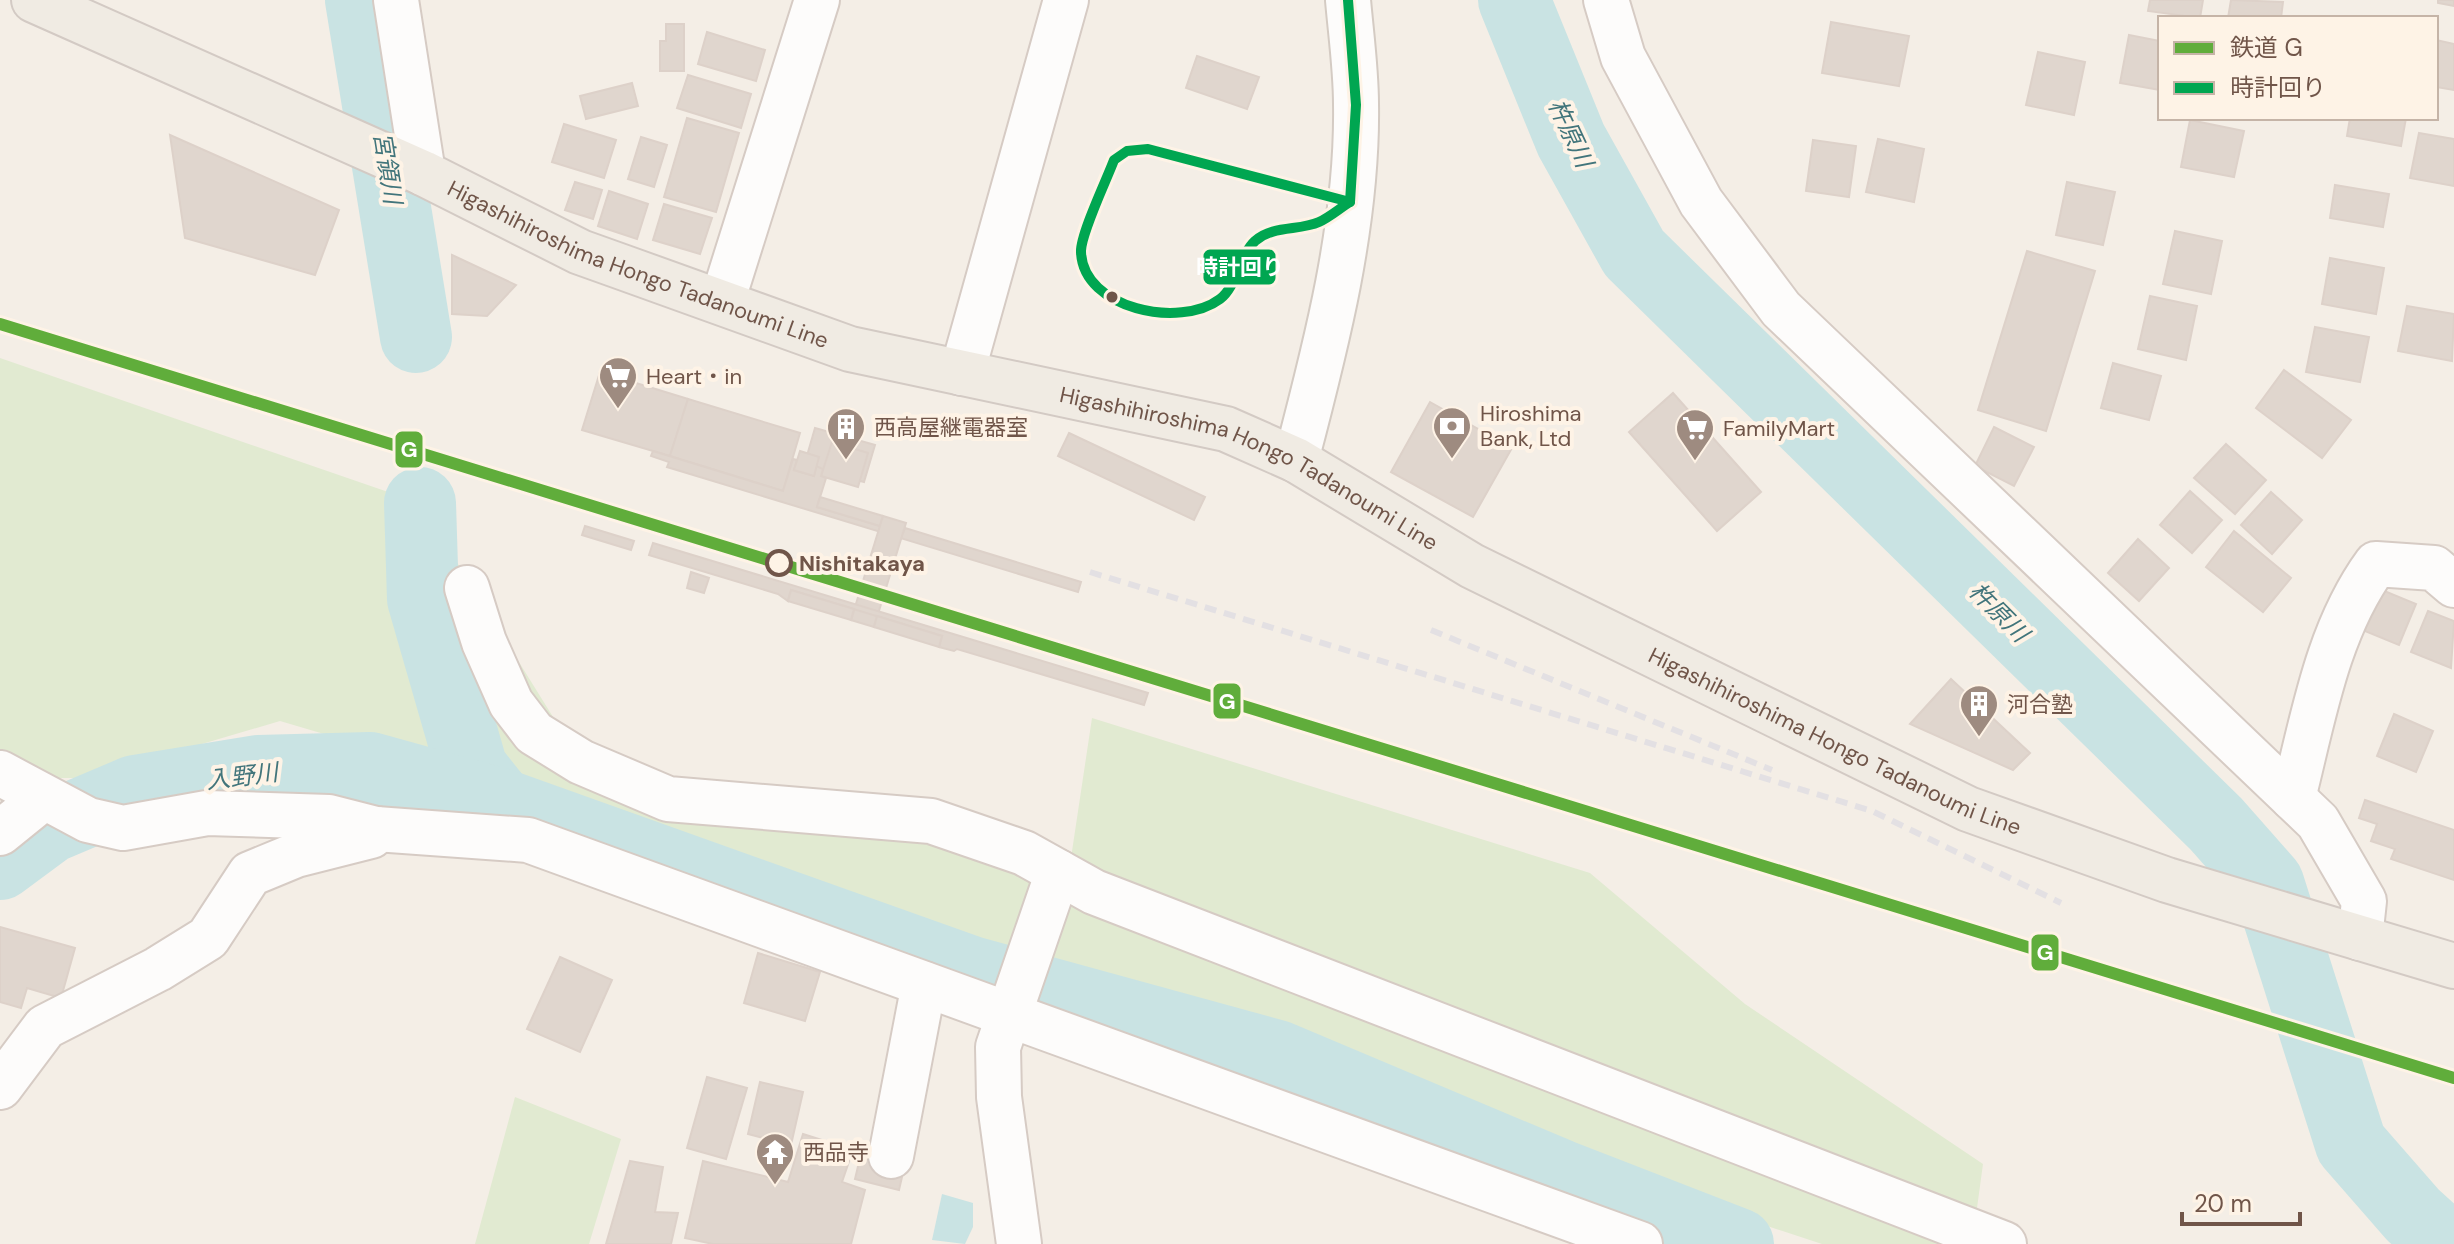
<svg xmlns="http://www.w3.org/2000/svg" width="2454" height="1244" viewBox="0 0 2454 1244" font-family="'DM Sans','Noto Sans JP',sans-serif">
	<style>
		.green { fill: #e1ead1 }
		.water { fill: #c9e3e3 }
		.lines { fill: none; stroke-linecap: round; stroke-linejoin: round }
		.river { stroke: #c9e3e3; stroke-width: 72 }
		.building { fill: #e0d6ce; stroke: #ddd1c9; stroke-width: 2 }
		.minor-casing { stroke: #d6cbc4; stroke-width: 48 }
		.tertiary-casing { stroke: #d6cbc4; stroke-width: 48 }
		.secondary-casing { stroke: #d4cbc3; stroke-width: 48 }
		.primary-casing { stroke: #d3cac4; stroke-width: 48 }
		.minor { stroke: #fdfcfb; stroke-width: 44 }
		.tertiary { stroke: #fdfcfb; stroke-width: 44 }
		.secondary { stroke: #fdfcfb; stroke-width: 44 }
		.primary { stroke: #f0ebe3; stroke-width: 44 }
		.rail { stroke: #e3e0e3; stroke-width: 6; stroke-dasharray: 12 8; stroke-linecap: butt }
		.bus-1-casing { stroke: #fef3e6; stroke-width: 16 }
		.bus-1 { stroke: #00a651; stroke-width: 10 }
		.rail-1-casing { stroke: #fef3e6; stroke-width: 18 }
		.rail-1 { stroke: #60ad3b; stroke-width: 12 }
		.bus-dot { fill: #705549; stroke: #fef3e6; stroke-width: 3 }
		.stop-dot { fill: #fef3e6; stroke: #705549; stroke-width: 4 }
		.labels { text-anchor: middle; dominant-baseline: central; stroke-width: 8; stroke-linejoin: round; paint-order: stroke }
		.street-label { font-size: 22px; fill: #705549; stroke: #fef3e6 }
		.poi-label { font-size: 22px; fill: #705549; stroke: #fef3e6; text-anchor: start }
		.stop-label { font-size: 22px; font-weight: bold; fill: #705549; stroke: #fef3e6; text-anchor: start }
		.water-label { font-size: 24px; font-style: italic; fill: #42757b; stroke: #fef3e6 }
		.line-badge { stroke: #fef3e6; stroke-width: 3 }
		.badge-label { font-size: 22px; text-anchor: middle; font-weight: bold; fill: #fff }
	</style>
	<rect width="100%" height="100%" fill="#f4eee6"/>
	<g class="green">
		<path d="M0,358L420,503L581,762L943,842L1948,1219L1071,858L1092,718L1590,873L1745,1004L1983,1164L1974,1230L1997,1244H1822L1605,1173L1308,1050L839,901L538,792L456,773L280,721L87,778H41L0,757Z"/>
		<path d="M515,1097L621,1139L589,1244H475Z"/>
	</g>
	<path class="water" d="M942,1194L973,1203V1227L965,1244L932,1240Z"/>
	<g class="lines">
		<g class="river">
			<path d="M361,0L416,337"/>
			<path d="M1514,0L1571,140L1634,253L2216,824L2268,883L2351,1144L2413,1215L2445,1244"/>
			<path d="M420,503L423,599L472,769L500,804"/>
			<path d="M0,864L50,827L135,791L258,771L370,768L500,804L971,972L1277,1056L1560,1175L1738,1244"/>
		</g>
	</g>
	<g class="building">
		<path d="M2150,0H2203L2200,18L2148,11Z"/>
		<path d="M2231,0L2283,2L2281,18H2228Z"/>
		<path d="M2438,0H2454V6L2438,3Z"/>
		<path d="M1831,22L1909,36L1899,86L1822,73Z"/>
		<path d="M666,24H684V71H660V41H666Z"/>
		<path d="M707,32L765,50L756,81L698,64Z"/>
		<path d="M2129,35L2160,41V90L2120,83Z"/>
		<path d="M2436,40L2454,44V90L2436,87Z"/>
		<path d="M2038,52L2085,62L2074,115L2026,105Z"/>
		<path d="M1197,56L1259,77L1247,109L1186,88Z"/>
		<path d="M688,75L751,94L741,128L677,108Z"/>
		<path d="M632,83L638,106L586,119L580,96Z"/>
		<path d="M687,118L739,133L716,212L664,197Z"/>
		<path d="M2350,118H2406L2401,146L2347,136Z"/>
		<path d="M2190,120L2244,131L2234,177L2181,167Z"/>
		<path d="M564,124L616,140L604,178L552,162Z"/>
		<path d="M2419,133L2454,139V186L2410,178Z"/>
		<path d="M170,135L339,210L315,275L185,238Z"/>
		<path d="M641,137L667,145L654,187L628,179Z"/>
		<path d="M1878,139L1924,149L1914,202L1866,192Z"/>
		<path d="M1813,140L1856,146L1849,197L1806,191Z"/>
		<path d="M575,182L602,190L593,219L565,210Z"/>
		<path d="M2067,182L2115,192L2103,245L2056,235Z"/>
		<path d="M2335,185L2389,194L2383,227L2330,218Z"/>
		<path d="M609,191L648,204L637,239L598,226Z"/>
		<path d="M664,204L712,218L700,254L653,240Z"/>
		<path d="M2175,231L2222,241L2211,294L2163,284Z"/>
		<path d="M2027,251L2095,271L2046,431L1978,410Z"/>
		<path d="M452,255L516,285L487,316L452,314Z"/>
		<path d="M2330,258L2384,268L2376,314L2322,304Z"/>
		<path d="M2150,296L2197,306L2186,360L2138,349Z"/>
		<path d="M2407,306L2454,314L2452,361L2398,351Z"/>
		<path d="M2315,327L2369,337L2360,382L2306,372Z"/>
		<path d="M2113,363L2161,376L2149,420L2101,408Z"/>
		<path d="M2284,370L2351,420L2322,458L2256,408Z"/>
		<path d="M600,372L688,399L670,456L582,430Z"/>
		<path d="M1673,393L1761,492L1717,531L1629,432Z"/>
		<path d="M688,399L800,433L783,491L670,456Z"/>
		<path d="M1430,402L1512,448L1473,517L1391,472Z"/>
		<path d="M1994,427L2034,447L2014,486L1975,466Z"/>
		<path d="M815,428L875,445L864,482L804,466Z"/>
		<path d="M1069,433L1205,497L1194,520L1058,456Z"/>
		<path d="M832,442L868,453L858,487L821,476Z"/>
		<path d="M2226,444L2266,480L2235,514L2194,478Z"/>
		<path d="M653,451L783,491L793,459L797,460L794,470L814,476L816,466L823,469L821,476L826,478L817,507L903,533L905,528L1081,582L1078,592L667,467L669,462L651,456Z"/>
		<path d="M800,451L819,457L814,476L794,470Z"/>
		<path d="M2190,491L2222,520L2192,553L2160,525Z"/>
		<path d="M2271,492L2302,520L2272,554L2241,525Z"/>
		<path d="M820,497L883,516L880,526L817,507Z"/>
		<path d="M883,516L906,523L874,627L851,620Z"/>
		<path d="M585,526L634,541L631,550L582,535Z"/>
		<path d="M2234,531L2291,578L2263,612L2206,567Z"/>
		<path d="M2138,539L2169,568L2139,601L2108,573Z"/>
		<path d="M653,543L1148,693L1144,705L957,649L954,651L939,647L942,636L791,590L788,601L778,594L649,555Z"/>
		<path d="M691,572L709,578L704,593L687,588Z"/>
		<path d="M2377,588L2416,604L2399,645L2360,629Z"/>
		<path d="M791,590L854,609L851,620L788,601Z"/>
		<path d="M2428,611L2454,621L2451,668L2411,652Z"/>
		<path d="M877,616L942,636L939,647L874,627Z"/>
		<path d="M1951,679L2030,753L2013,770L1910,724Z"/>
		<path d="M2394,714L2433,731L2416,772L2377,756Z"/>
		<path d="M2365,800L2454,830V880L2391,859L2395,849L2371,841L2377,824L2359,818Z"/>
		<path d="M0,927L75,948L61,998L27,988L21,1008L0,1002Z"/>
		<path d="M758,953L820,972L805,1021L744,1003Z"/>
		<path d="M560,957L612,980L580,1052L527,1029Z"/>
		<path d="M707,1077L747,1088L726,1159L687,1148Z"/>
		<path d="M760,1082L803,1092L791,1145L748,1134Z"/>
		<path d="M803,1134L853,1150L842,1182L865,1190L851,1244H713L685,1238L703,1161L788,1182Z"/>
		<path d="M861,1154L905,1164L899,1190L855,1179Z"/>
		<path d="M630,1161L663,1167L655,1212L678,1213L671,1244H606Z"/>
	</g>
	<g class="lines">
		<defs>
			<g id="minor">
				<path d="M396,0L423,173"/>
				<path d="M1606,0L1623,57L1701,202L1781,309L2318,822L2364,901L2360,938"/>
				<path d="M962,373L1066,0"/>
				<path d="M467,588L484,642L511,703L534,733L581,762L668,799L931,821L1024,853L1094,892L2004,1244"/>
				<path d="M0,773L88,820L123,828L207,813L329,817L376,829L528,840L1640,1244"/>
				<path d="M2293,798C2313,719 2327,631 2376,564L2434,568L2454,585"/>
				<path d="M0,833L42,799"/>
				<path d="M0,1087L45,1027L158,969L208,938L250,874L296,855L371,836L376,829"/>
				<path d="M891,1156L924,984"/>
				<path d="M1019,1244L999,1097L998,1047L1058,872"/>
			</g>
			<path id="tertiary" d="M722,302L817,0"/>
			<path id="secondary" d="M1296,460C1326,346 1358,223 1356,104C1356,70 1351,34 1348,0"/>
			<g id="primary">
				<path id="s1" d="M34,0L423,173L580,252L622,267L850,349L1226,429L1296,460L1472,566L1968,809L2167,880L2454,966"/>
			</g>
		</defs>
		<use href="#minor" class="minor-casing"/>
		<use href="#tertiary" class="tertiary-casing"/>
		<use href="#secondary" class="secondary-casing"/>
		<use href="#primary" class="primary-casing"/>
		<use href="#minor" class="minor"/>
		<use href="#tertiary" class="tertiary"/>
		<use href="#secondary" class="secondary"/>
		<use href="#primary" class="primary"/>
		<g class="rail">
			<path d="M1090,572L1872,811L2061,903"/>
			<path d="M1431,630L1772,770"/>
		</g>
		<defs>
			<g id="bus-1">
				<path d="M1348,0L1356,105L1350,202"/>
				<path d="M1148,149L1350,202C1340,208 1330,217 1319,222C1299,231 1273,225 1255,241C1239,256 1237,286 1220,299C1180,329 1083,309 1081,252C1080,235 1107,179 1114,160L1127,151Z"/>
			</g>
		</defs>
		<use href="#bus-1" class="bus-1-casing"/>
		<use href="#bus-1" class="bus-1"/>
		<defs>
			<path id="rail-1" d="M0,324L2454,1078"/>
		</defs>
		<use href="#rail-1" class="rail-1-casing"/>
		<use href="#rail-1" class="rail-1"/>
	</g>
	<defs>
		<symbol id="supermarket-pin" viewBox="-11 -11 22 30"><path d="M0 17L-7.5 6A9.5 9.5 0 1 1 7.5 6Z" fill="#9e8b80" stroke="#fef3e6"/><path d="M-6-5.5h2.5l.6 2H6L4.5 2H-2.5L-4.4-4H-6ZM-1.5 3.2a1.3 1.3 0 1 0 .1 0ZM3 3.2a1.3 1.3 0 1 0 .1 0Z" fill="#fff"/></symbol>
		<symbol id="bank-pin" viewBox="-11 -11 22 30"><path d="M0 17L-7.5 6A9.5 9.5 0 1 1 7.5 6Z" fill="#9e8b80" stroke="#fef3e6"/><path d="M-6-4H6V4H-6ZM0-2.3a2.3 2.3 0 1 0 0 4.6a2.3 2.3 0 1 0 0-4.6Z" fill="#fff"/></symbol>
		<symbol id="building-pin" viewBox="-11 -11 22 30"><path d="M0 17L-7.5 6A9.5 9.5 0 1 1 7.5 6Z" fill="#9e8b80" stroke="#fef3e6"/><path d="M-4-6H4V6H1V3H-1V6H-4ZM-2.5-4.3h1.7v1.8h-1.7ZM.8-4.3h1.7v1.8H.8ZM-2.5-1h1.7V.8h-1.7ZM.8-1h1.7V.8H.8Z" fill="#fff"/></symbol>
		<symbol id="temple-pin" viewBox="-11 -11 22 30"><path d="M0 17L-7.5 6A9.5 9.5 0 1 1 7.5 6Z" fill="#9e8b80" stroke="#fef3e6"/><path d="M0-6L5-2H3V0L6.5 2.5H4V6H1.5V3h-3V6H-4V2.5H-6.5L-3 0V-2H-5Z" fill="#fff"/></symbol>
	</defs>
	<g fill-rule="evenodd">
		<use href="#supermarket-pin" x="596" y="354" width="44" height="60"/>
		<use href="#bank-pin" x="1430" y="404" width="44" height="60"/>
		<use href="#building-pin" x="824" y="405" width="44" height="60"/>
		<use href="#supermarket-pin" x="1673" y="406" width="44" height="60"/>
		<use href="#building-pin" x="1957" y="682" width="44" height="60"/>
		<use href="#temple-pin" x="753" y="1130" width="44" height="60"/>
	</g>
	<circle class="bus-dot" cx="1112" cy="297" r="7"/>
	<circle class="stop-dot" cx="779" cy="563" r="12"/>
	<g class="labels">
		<g class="street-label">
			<text stroke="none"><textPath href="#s1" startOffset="660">Higashihiroshima Hongo Tadanoumi Line</textPath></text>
			<text stroke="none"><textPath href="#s1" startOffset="1308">Higashihiroshima Hongo Tadanoumi Line</textPath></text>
			<text stroke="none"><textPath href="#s1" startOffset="1958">Higashihiroshima Hongo Tadanoumi Line</textPath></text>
		</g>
		<g class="poi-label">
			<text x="646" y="376">Heart・in</text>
			<text x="1480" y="413">Hiroshima<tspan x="1480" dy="25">Bank, Ltd</tspan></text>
			<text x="874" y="427">西高屋継電器室</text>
			<text x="1723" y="428">FamilyMart</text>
			<text x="2007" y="704">河合塾</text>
			<text x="803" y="1152">西品寺</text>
		</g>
		<g class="stop-label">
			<text x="799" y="563">Nishitakaya</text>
		</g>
		<g class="water-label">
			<text transform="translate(1571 133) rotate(65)">杵原川</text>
			<text transform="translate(388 168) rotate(81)">宮領川</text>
			<text transform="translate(1999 612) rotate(45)">杵原川</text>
			<text transform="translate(242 776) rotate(-7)">入野川</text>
		</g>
	</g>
	<g class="line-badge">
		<rect x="1202" y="248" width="75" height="38" rx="8" fill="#00a651"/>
		<rect x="394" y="430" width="30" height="39" rx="8" fill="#60ad3b"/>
		<rect x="1212" y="682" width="30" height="38" rx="8" fill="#60ad3b"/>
		<rect x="2030" y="933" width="30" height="39" rx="8" fill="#60ad3b"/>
	</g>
	<g class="badge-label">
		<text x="1240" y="275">時計回り</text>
		<text x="409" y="457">G</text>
		<text x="1227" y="709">G</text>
		<text x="2045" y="960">G</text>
	</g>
	<rect x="2158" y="16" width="280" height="104" fill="#fef3e6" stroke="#c5b4a7" stroke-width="2"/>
	<rect x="2174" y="42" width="40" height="12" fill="#60ad3b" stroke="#c5b4a7" stroke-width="2"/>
	<text x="2230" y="56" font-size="24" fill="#705549">鉄道 G</text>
	<rect x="2174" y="82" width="40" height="12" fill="#00a651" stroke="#c5b4a7" stroke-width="2"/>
	<text x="2230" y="96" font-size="24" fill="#705549">時計回り</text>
	<path d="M2182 1212v12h118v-12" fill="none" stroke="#705549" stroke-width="4"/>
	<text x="2194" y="1212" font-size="24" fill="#705549" stroke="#fef3e6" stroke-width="6" paint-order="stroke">20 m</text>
</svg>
